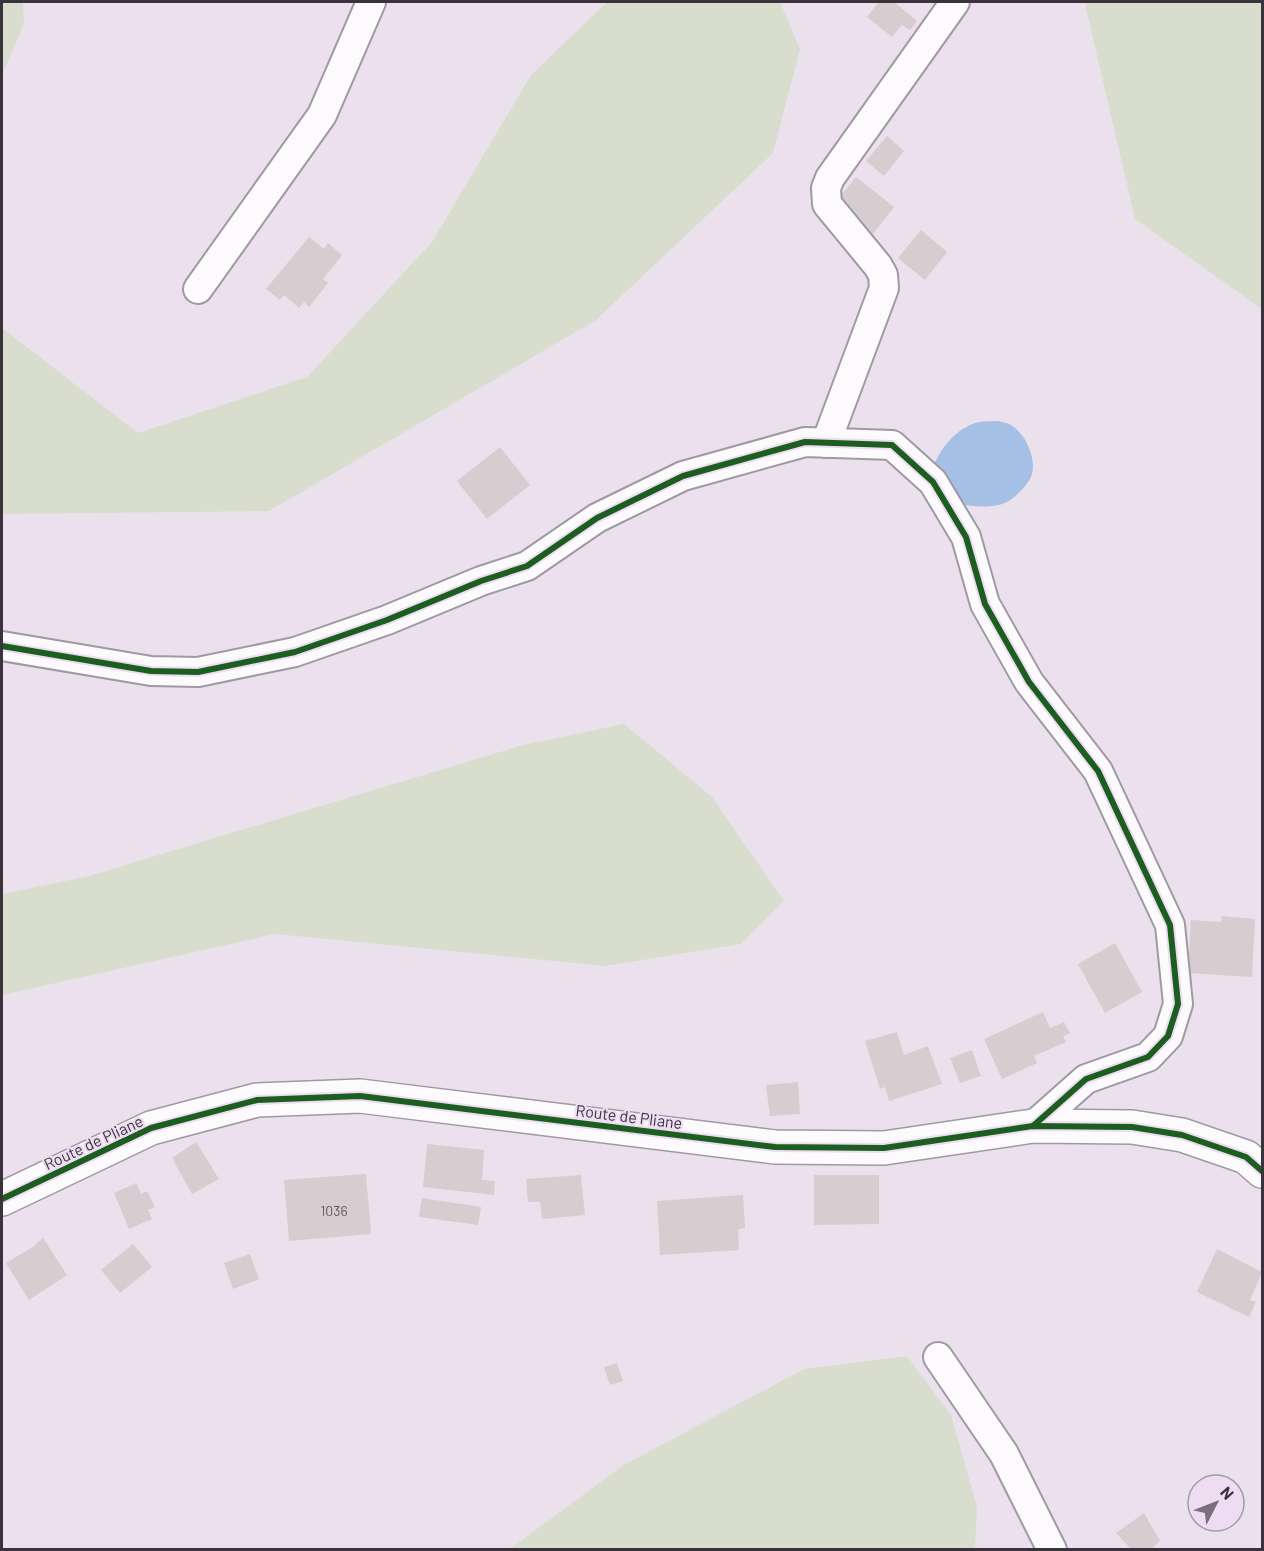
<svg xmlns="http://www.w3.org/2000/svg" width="1264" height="1551" viewBox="0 0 1264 1551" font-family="Barlow,sans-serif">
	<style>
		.green { fill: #d9ddcd }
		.water { fill: #a6bfe5 }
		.building { fill: #d5cdcf }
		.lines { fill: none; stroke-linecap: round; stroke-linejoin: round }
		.minor-casing { stroke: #a098a2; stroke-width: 32 }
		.tertiary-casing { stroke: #a098a2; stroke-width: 36 }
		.minor { stroke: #fcfafc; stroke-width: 28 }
		.tertiary { stroke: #fcfafc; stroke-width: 33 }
		.cycleway-casing { stroke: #eedcf2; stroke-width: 10 }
		.cycleway { stroke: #1b5e20; stroke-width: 6 }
		.labels { text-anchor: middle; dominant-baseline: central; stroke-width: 4.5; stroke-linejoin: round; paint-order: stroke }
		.number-label { font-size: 14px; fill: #615a61 }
		.street-label { font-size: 16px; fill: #3a333c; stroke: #eedcf2 }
	</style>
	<rect width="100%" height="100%" fill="#eae1ed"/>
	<g class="green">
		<path d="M2,2H23L24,24L2,75Z"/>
		<path d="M607,2H780L800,49L773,153L596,320L269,511L2,514V328L138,433L307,377L432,242L531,75Z"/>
		<path d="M1086,2H1262V309L1135,219L1086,8Z"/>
		<path d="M624,724L712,797L784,901L741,944L605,966L275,934L2,995V894L89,876L523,745Z"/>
		<path d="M907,1356L951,1415L977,1507L975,1549H510L622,1466L804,1369Z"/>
	</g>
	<path class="water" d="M998,421C1002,422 1008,423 1011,425C1026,434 1036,458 1032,474C1029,484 1016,497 1007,502C990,510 969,506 952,502L932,471C938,451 956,427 979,422C985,421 992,421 998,421Z"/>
	<g class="building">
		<path d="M879,2H894L917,21L910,30L902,25L892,37L867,17Z"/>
		<path d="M887,136L904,151L884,176L866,161Z"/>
		<path d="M856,177L894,207L873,234L834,204Z"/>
		<path d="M921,230L947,252L925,280L898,258Z"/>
		<path d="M309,237L324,249L328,243L342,255L323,279L328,283L309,307L304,302L299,308L284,295L280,300L266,289Z"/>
		<path d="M500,447L530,485L487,519L457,481Z"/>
		<path d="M1222,916L1255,919L1252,977L1188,973L1191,920L1221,922Z"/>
		<path d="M1115,943L1142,992L1105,1013L1078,964Z"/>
		<path d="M1043,1012L1050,1028L1064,1022L1070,1033L1063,1036L1066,1042L1034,1056L1037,1063L1002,1079L984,1039Z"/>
		<path d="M897,1032L904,1055L928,1046L942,1084L889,1101L885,1087L880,1089L865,1041Z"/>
		<path d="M972,1050L981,1076L960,1083L950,1058Z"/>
		<path d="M798,1082L800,1114L770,1116L766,1085Z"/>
		<path d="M196,1142L219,1179L192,1194L172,1158Z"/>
		<path d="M427,1144L484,1150L482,1180L495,1181L494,1195L423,1187Z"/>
		<path d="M366,1174L371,1234L289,1241L284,1180Z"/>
		<path d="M581,1175L585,1215L542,1219L540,1202H528L526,1179Z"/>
		<path d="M814,1175H879V1224L814,1225Z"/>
		<path d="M136,1183L141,1194L147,1191L155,1207L148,1210L152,1219L129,1229L114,1193Z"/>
		<path d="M743,1195L745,1228L738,1229L739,1250L660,1255L657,1201Z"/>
		<path d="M422,1198L481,1207L478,1225L419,1217Z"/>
		<path d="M43,1238L67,1275L29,1300L6,1263L33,1247Z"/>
		<path d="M133,1244L152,1267L120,1293L101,1270Z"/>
		<path d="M1217,1249L1262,1272L1250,1300L1256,1302L1249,1317L1197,1292Z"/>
		<path d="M250,1254L259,1279L233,1289L224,1263Z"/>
		<path d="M617,1363L623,1381L610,1385L604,1367Z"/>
		<path d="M1144,1513L1160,1541L1150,1550H1128L1130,1548L1116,1533Z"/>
	</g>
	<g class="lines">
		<defs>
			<g id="minor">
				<path d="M198,289L322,115L371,2"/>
				<path d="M826,443L884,288L883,275L878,266L827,204L826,188L830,178L955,2"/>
				<path d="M2,646L151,671L198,672L295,652L387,620L481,581L527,566L597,518L683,476L805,442L892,445L933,482L966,537L985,604L1029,682L1098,771L1170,925L1178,1004L1168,1036L1148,1057L1086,1079L1033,1126"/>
				<path d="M938,1357L1004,1454L1052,1550"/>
			</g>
			<path id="tertiary" d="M2,1199L151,1128L257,1100L360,1096L775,1147L884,1148L1033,1126L1132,1127L1182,1135L1246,1157L1262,1171"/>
		</defs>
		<use href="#minor" class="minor-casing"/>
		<use href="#tertiary" class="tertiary-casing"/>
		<use href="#minor" class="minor"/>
		<use href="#tertiary" class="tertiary"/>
		<defs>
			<g id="cycleway">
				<path d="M2,646L151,671L198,672L295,652L387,620L481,581L527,566L597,518L683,476L805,442L892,445L933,482L966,537L985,604L1029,682L1098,771L1170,925L1178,1004L1168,1036L1148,1057L1086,1079L1033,1126"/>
				<path d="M2,1199L151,1128L257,1100L360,1096L775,1147L884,1148L1033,1126L1132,1127L1182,1135L1246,1157L1262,1171"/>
			</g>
		</defs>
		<use href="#cycleway" class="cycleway-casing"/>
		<use href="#cycleway" class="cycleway"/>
	</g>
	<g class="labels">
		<g class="number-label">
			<text x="334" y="1210">1036</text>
		</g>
		<g class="street-label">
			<text transform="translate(629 1116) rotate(7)">Route de Pliane</text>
			<text transform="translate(93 1142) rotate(-25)">Route de Pliane</text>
		</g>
	</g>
	<rect width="1264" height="1551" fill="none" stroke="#3a333c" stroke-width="6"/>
	<g transform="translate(1216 1503) rotate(48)"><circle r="28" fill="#eedcf2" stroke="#a698a9" stroke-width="1.5"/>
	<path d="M0-4.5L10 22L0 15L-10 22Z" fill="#78707a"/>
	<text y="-9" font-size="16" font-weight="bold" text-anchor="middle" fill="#3a333c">N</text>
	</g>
</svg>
